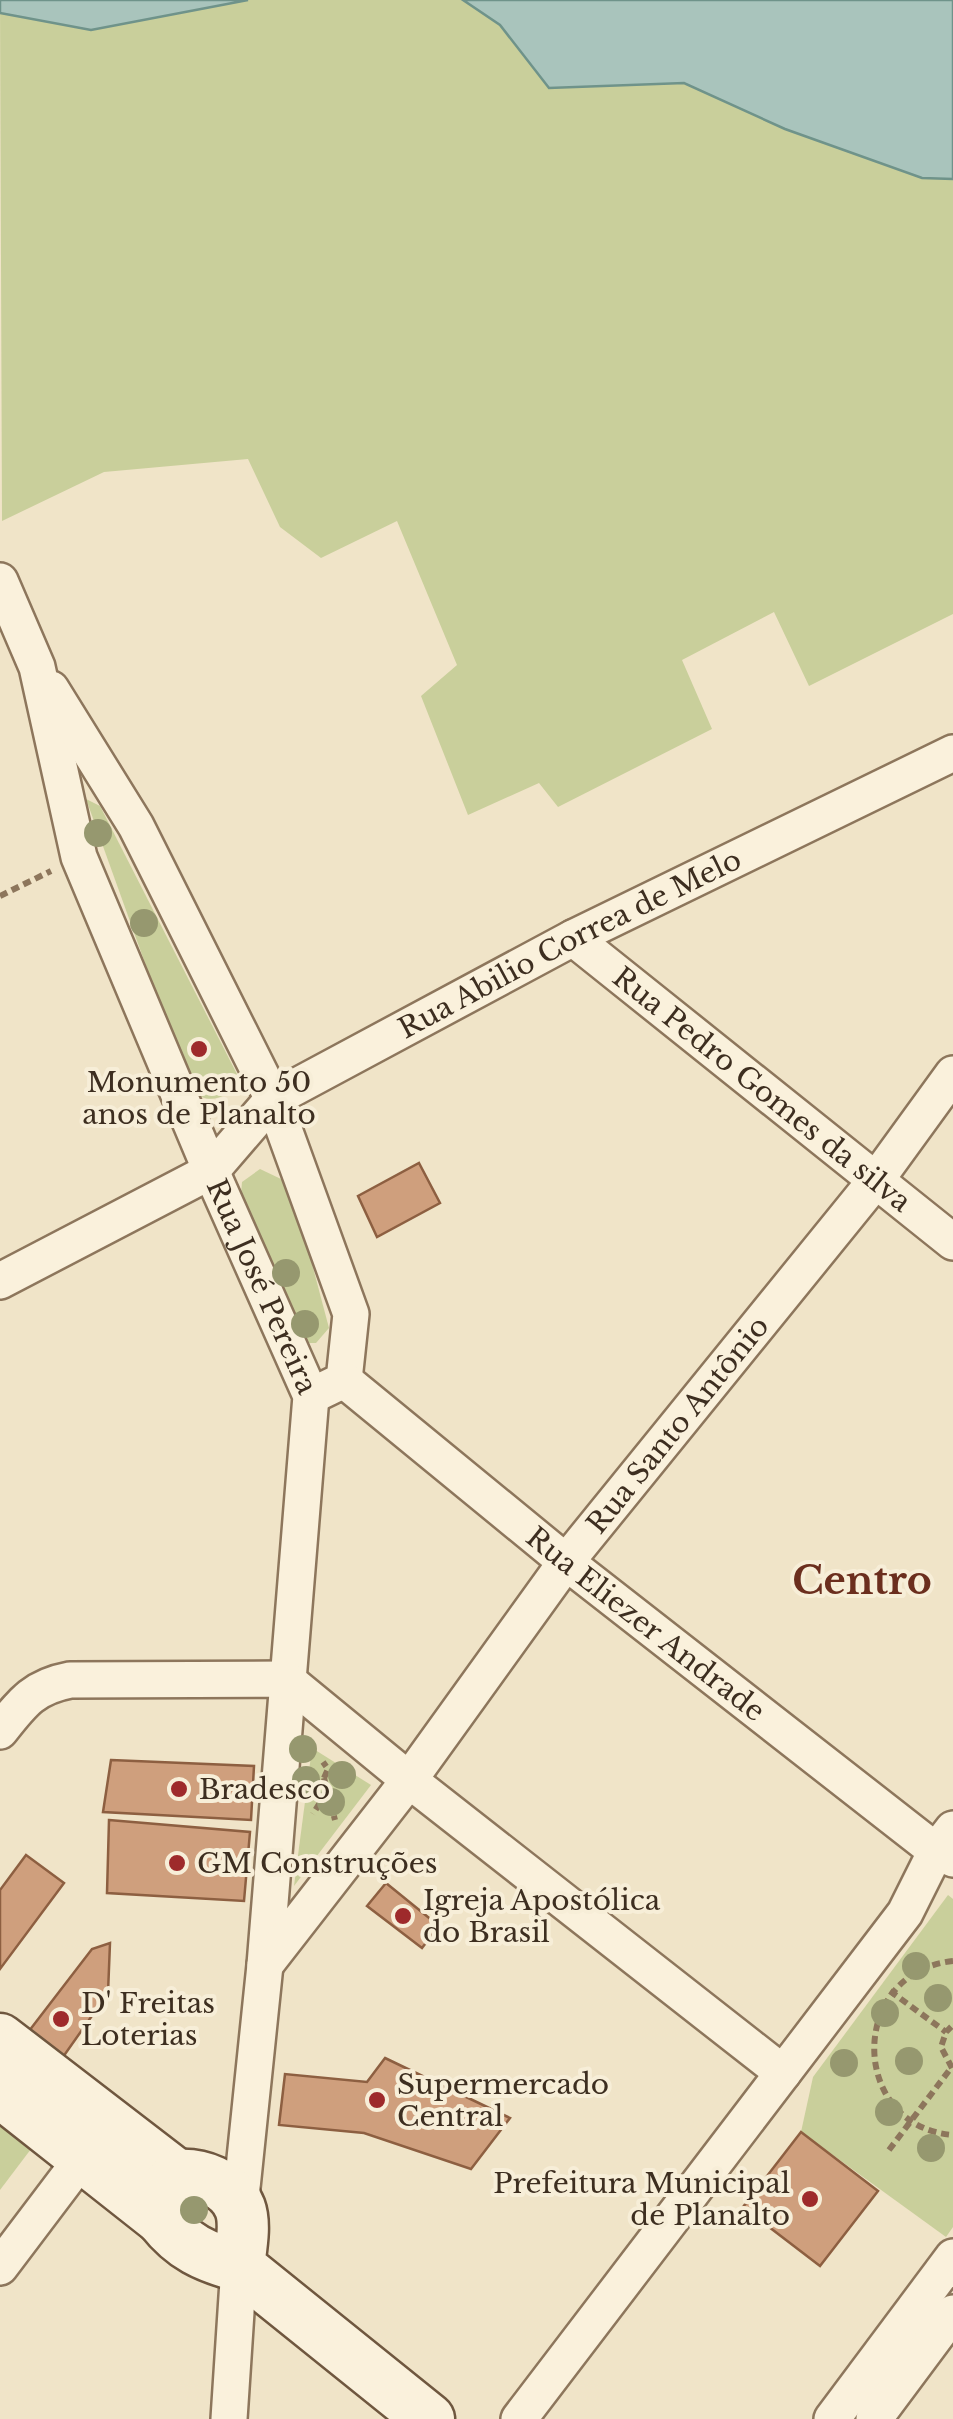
<svg xmlns="http://www.w3.org/2000/svg" width="953" height="2419" viewBox="0 0 953 2419" font-family="'Libre Baskerville',serif">
	<style>
		.green { fill: #c9cf9b }
		.water { fill: #a9c4bc; stroke: #6f938a; stroke-width: 2.5 }
		.building { fill: #cf9f7d; stroke: #8d5f41; stroke-width: 2.5 }
		.lines { fill: none; stroke-linecap: round; stroke-linejoin: round }
		.street-casing { stroke: #8d765c; stroke-width: 40 }
		.secondary-casing { stroke: #6f573f; stroke-width: 55 }
		.path { stroke: #8d765c; stroke-width: 6; stroke-dasharray: 8 5; stroke-linecap: butt }
		.street { stroke: #faf1dc; stroke-width: 35 }
		.secondary { stroke: #faf1dc; stroke-width: 50 }
		.tree { fill: #96986f }
		.poi-dot { fill: #9e2a2b; stroke: #f7eed8; stroke-width: 4 }
		.labels { text-anchor: middle; dominant-baseline: central; stroke-width: 8; stroke-linejoin: round; paint-order: stroke }
		.street-label { font-size: 28px; fill: #3d2e20; stroke: #f7eed8 }
		.poi-label { font-size: 28px; fill: #3d2e20; stroke: #f7eed8; text-anchor: start }
		.district-label { font-size: 38px; font-weight: bold; fill: #6b2e1e; stroke: #f7eed8 }
	</style>
	<rect width="100%" height="100%" fill="#f0e4c8"/>
	<g class="green">
		<path d="M0,0H953V614L809,686L774,612L682,660L712,729L558,807L539,783L468,815L421,696L457,665L397,521L321,558L280,527L248,459L104,472L2,521Z"/>
		<path d="M86,799L100,806L240,1080C226,1098 211,1106 191,1091Z"/>
		<path d="M260,1169L281,1179L294,1196L329,1328L316,1343H304L240,1207L242,1182Z"/>
		<path d="M312,1748L371,1785L294,1886Z"/>
		<path d="M948,1895L953,1899V2227L946,2237L801,2132L813,2077Z"/>
		<path d="M0,2125L31,2149L0,2190Z"/>
	</g>
	<g class="water">
		<path d="M0,0H248L91,30L0,13Z"/>
		<path d="M463,0H953V179L922,178L785,129L684,83L549,88L500,25Z"/>
	</g>
	<g class="building">
		<path d="M419,1163L440,1203L377,1237L358,1196Z"/>
		<path d="M111,1760L254,1766L251,1820L103,1812Z"/>
		<path d="M109,1820L250,1832L244,1901L107,1893Z"/>
		<path d="M26,1855L64,1883L0,1969V1890Z"/>
		<path d="M386,1883L439,1926L422,1948L367,1906Z"/>
		<path d="M110,1943L108,1993L63,2057L29,2031L92,1949Z"/>
		<path d="M385,2058L510,2118L471,2169L364,2133L279,2125L285,2074L367,2082Z"/>
		<path d="M801,2132L878,2191L820,2266L743,2207Z"/>
	</g>
	<g class="lines">
		<defs>
			<g id="street">
				<path id="s1" d="M0,581L37,667L79,857L211,1171L311,1396L265,1965L240,2207"/>
				<path d="M51,689L136,826L273,1099L351,1314L344,1380L311,1396"/>
				<path id="s2" d="M573,938L953,1242"/>
				<path id="s3" d="M0,1281L211,1171L273,1099L573,938L953,753"/>
				<path id="s4" d="M344,1380L566,1562L936,1851L953,1859"/>
				<path d="M0,1731C22,1703 33,1687 70,1680L286,1679L409,1780L783,2073"/>
				<path id="s5" d="M265,1965L409,1780L566,1562L876,1180L953,1074"/>
				<path d="M0,2267L96,2140"/>
				<path d="M229,2419L239,2266"/>
				<path d="M519,2419L905,1913L936,1851L953,1829"/>
				<path d="M832,2419L953,2257"/>
				<path d="M874,2419L953,2313"/>
			</g>
			<g id="secondary">
				<path d="M0,2039L177,2175"/>
				<path d="M0,2092L161,2219"/>
				<path d="M239,2266C241,2249 246,2224 240,2208C230,2183 200,2173 177,2175L163,2192L161,2219C183,2247 205,2257 239,2266L429,2419"/>
			</g>
		</defs>
		<use href="#street" class="street-casing"/>
		<use href="#secondary" class="secondary-casing"/>
		<g class="path">
			<path d="M0,896L51,871"/>
			<path d="M324,1778L335,1820"/>
			<path d="M311,1779L324,1778L328,1769L323,1762"/>
			<path d="M312,1795L321,1801L313,1814"/>
			<path d="M953,1961C847,1972 849,2127 953,2135"/>
			<path d="M890,1991L946,2032"/>
			<path d="M952,2068L941,2047L946,2032L953,2025"/>
			<path d="M889,2150L951,2068"/>
		</g>
		<use href="#street" class="street"/>
		<use href="#secondary" class="secondary"/>
	</g>
	<g class="tree">
		<circle cx="98" cy="833" r="14"/>
		<circle cx="144" cy="923" r="14"/>
		<circle cx="286" cy="1273" r="14"/>
		<circle cx="305" cy="1324" r="14"/>
		<circle cx="303" cy="1749" r="14"/>
		<circle cx="342" cy="1775" r="14"/>
		<circle cx="306" cy="1780" r="14"/>
		<circle cx="331" cy="1802" r="14"/>
		<circle cx="916" cy="1966" r="14"/>
		<circle cx="938" cy="1998" r="14"/>
		<circle cx="885" cy="2013" r="14"/>
		<circle cx="909" cy="2061" r="14"/>
		<circle cx="844" cy="2063" r="14"/>
		<circle cx="889" cy="2112" r="14"/>
		<circle cx="931" cy="2148" r="14"/>
		<circle cx="194" cy="2210" r="14"/>
	</g>
	<g class="poi-dot">
		<circle cx="199" cy="1049" r="10"/>
		<circle cx="179" cy="1789" r="10"/>
		<circle cx="177" cy="1863" r="10"/>
		<circle cx="403" cy="1916" r="10"/>
		<circle cx="61" cy="2019" r="10"/>
		<circle cx="377" cy="2100" r="10"/>
		<circle cx="810" cy="2199" r="10"/>
	</g>
	<g class="labels">
		<g class="street-label">
			<text stroke="none"><textPath href="#s3" startOffset="668">Rua Abilio Correa de Melo</textPath></text>
			<text stroke="none"><textPath href="#s2" startOffset="242">Rua Pedro Gomes da silva</textPath></text>
			<text stroke="none"><textPath href="#s1" startOffset="755">Rua José Pereira</textPath></text>
			<text stroke="none"><textPath href="#s5" startOffset="680">Rua Santo Antônio</textPath></text>
			<text stroke="none"><textPath href="#s4" startOffset="388">Rua Eliezer Andrade</textPath></text>
		</g>
		<g class="poi-label">
			<text x="199" y="1082" text-anchor="middle">Monumento 50<tspan x="199" dy="32">anos de Planalto</tspan></text>
			<text x="199" y="1789">Bradesco</text>
			<text x="197" y="1863">GM Construções</text>
			<text x="423" y="1900">Igreja Apostólica<tspan x="423" dy="32">do Brasil</tspan></text>
			<text x="81" y="2003">D' Freitas<tspan x="81" dy="32">Loterias</tspan></text>
			<text x="397" y="2084">Supermercado<tspan x="397" dy="32">Central</tspan></text>
			<text x="790" y="2183" text-anchor="end">Prefeitura Municipal<tspan x="790" dy="32">de Planalto</tspan></text>
		</g>
		<g class="district-label">
			<text x="862" y="1580">Centro</text>
		</g>
	</g>
</svg>
